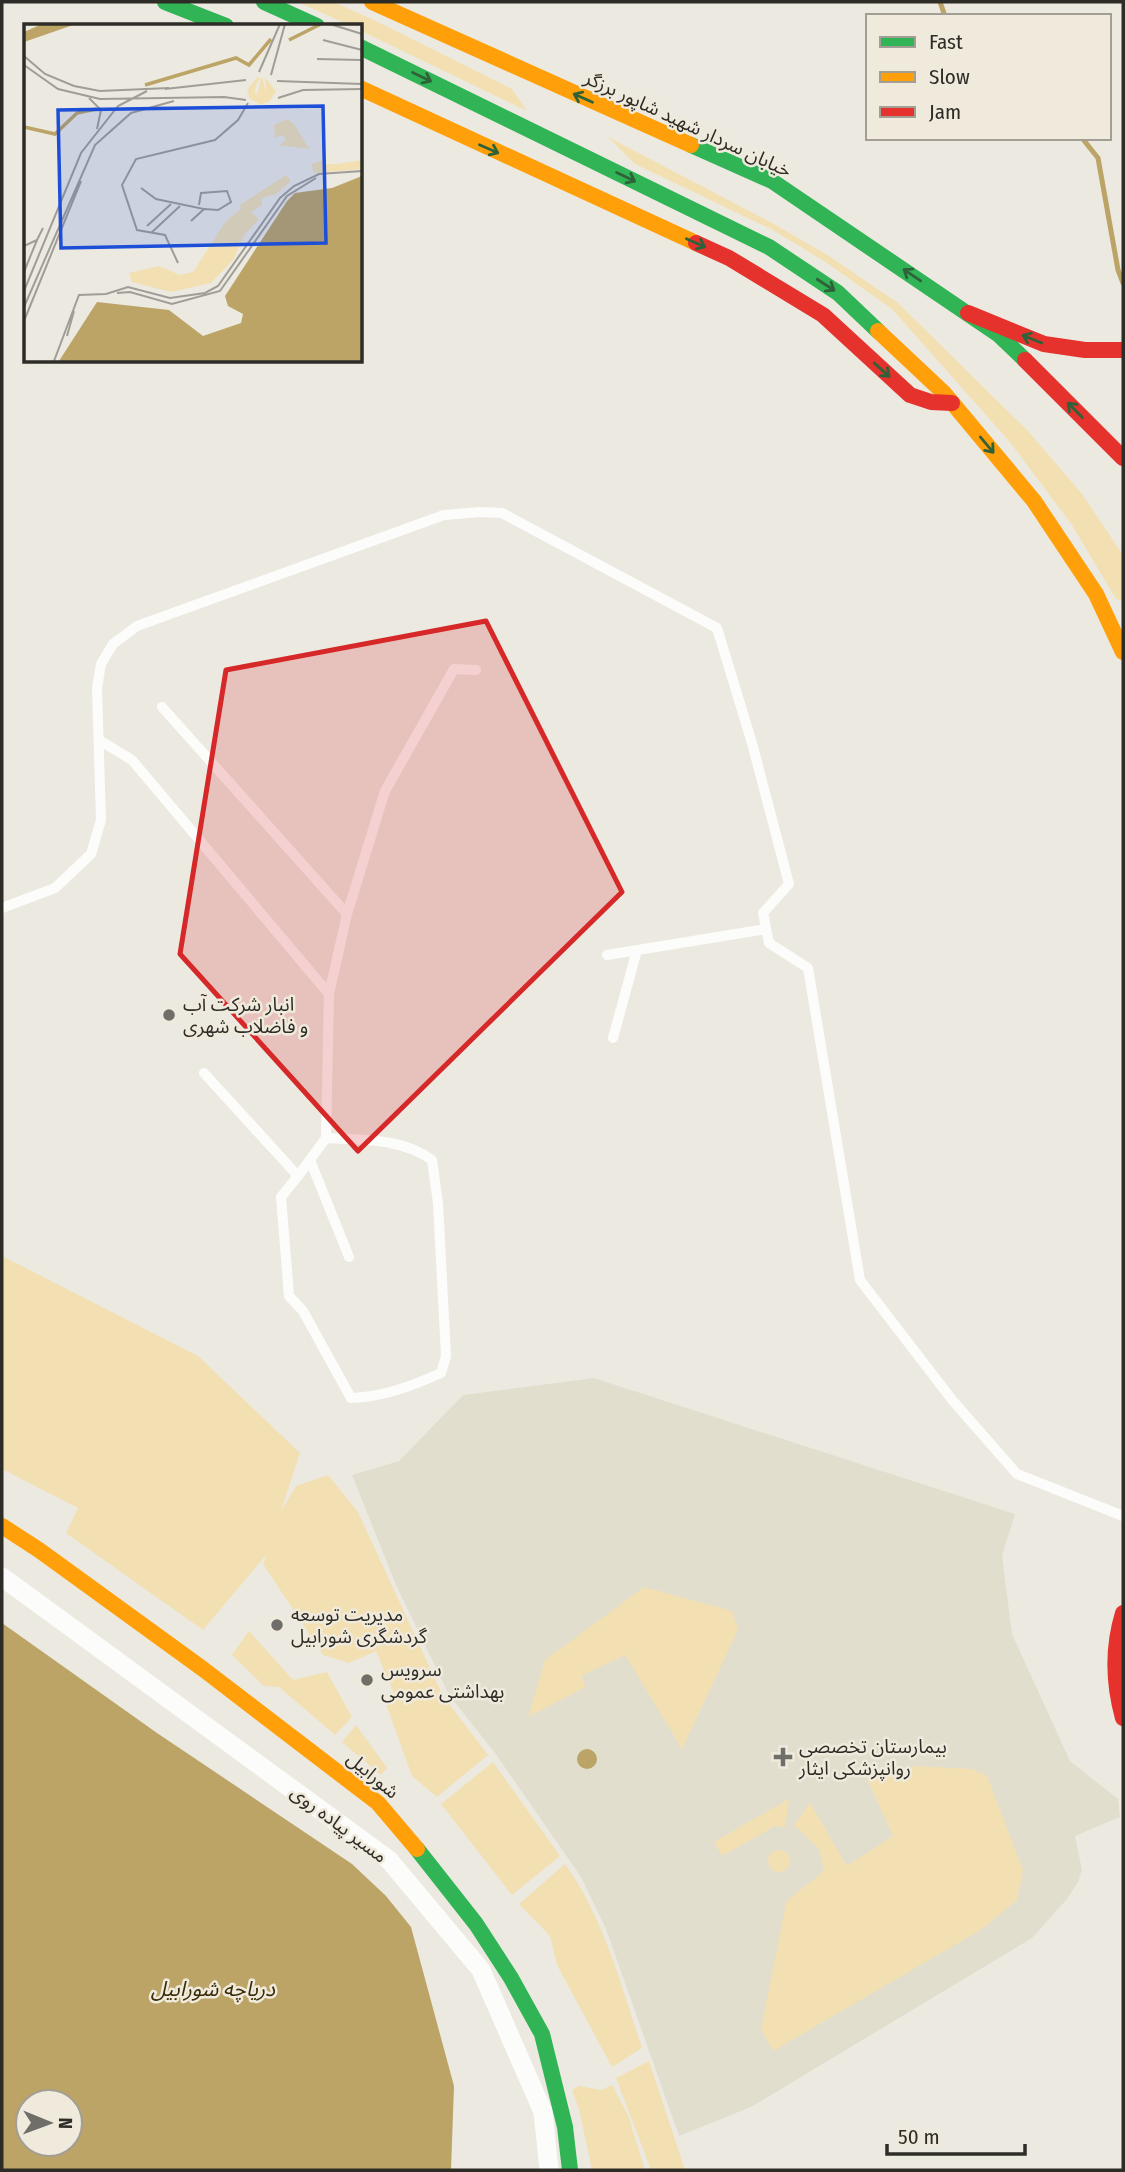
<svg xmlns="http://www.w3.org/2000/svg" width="1125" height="2172" viewBox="0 0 1125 2172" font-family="'Fira Sans Condensed','Noto Sans Arabic',sans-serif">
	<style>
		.built { fill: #e2dece }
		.green { fill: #f2e0b3 }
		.water { fill: #bca467; fill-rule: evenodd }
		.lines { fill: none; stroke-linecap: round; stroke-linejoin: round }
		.stream { stroke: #bca467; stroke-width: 5 }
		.lane { stroke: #fcfcfa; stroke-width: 10 }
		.street { stroke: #fcfcfa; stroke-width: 19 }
		.fast { stroke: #30b455; stroke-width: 16 }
		.slow { stroke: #ff9f0a; stroke-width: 16 }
		.jam { stroke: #e5322d; stroke-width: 16 }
		.oneway { stroke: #2f6239 }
		.marked { fill: #d62828; fill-opacity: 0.2; stroke: #d62828; stroke-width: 5; stroke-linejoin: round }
		.poi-dot { fill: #706e68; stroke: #f0eadd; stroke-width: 2.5 }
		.labels { text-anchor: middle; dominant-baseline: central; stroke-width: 5; stroke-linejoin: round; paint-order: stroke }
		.street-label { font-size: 19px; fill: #2e2c27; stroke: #f0eadd }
		.poi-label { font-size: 19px; fill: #2e2c27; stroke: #f0eadd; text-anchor: start }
		.water-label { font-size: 21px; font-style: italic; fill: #392b06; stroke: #f0eadd }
		.inset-river { fill: none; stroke: #bca467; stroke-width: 3.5 }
		.inset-road { fill: none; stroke: #a09d97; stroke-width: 2 }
		.view { fill: #1d4ed8; fill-opacity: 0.15; stroke: #1d4ed8; stroke-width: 3.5 }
		.inset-edge { fill: none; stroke: #2e2c27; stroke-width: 3.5 }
	</style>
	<rect width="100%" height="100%" fill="#ece9e1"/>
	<path class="built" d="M594,1378L1015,1514L1002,1556L1012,1634L1070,1761L1118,1799L1120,1817L1075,1836L1082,1870L1078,1882L1067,1899L1032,1938L751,2107L679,2136L606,1929L581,1877L495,1753L449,1695L396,1585L352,1475L399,1461L463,1395Z"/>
	<g class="green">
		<path d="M298,2H334L378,22L512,89L527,111L361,31L360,26H351Z"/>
		<path d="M608,137L774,224L829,256L898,303L1027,430L1082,494L1123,555V601L1116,599L1072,525L1009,441L892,309L824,261L771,229L635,164Z"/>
		<path d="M2,1256L198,1356L300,1453L281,1511L296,1486L328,1475L358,1512L443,1696L488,1755L437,1797L412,1776L386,1704L396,1698L376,1651L349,1663L323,1655L263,1564L266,1555L203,1630L66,1533L78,1508L2,1469Z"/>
		<path d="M644,1587L732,1611L738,1630L682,1749L625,1655L581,1676L586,1687L528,1717L545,1660Z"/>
		<path d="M249,1631L293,1680L327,1672L352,1717L335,1735L279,1687L264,1686L232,1655Z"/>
		<path d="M356,1725L387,1768L381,1775L342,1742Z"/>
		<path d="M493,1762L560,1856L512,1895L441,1804Z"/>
		<path d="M916,1766L972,1769L987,1776L1023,1870L1017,1900L982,1929L773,2051L761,2029L786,1903C797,1890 813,1882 824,1870L819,1849L794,1825L810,1803L847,1866L893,1836L865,1774Z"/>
		<path d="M789,1799L785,1828L775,1826L722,1856L714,1842Z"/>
		<circle cx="779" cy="1861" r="11"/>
		<path d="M565,1864C604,1918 621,1985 642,2048L612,2067L557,1965L550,1936L519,1904Z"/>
		<path d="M649,2061L685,2170H651L616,2078Z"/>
		<path d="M612,2085L628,2115L645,2170H592L579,2109L572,2090L579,2086L601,2090Z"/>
	</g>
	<g class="water">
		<path d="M2,1623L157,1733L352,1864L386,1896L411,1927L454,2086L451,2170H2ZM28,2102H70V2144H28Z"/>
		<circle cx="587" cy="1759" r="10"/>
	</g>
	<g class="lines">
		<g class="stream">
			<path d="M940,2L945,16"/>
			<path d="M1082,138L1098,158L1118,270L1123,283"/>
		</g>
		<g class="lane">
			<path d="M162,707L347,914"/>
			<path d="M99,740L132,760L329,994"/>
			<path d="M2,908L55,888L91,854L101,820L97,688L101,664L113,644L137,626L444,515L480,512L502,513L717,628L752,743L789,884L763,913L769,943L808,968L860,1280L953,1401L1017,1474L1123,1516"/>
			<path d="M607,955L766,929"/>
			<path d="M613,1038L637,950"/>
			<path d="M204,1073L298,1176L326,1138L329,994L347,914L385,791L454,669L476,670"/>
			<path d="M310,1160L349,1257"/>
			<path d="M298,1176L281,1197L289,1296L303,1311L351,1398C383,1397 412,1386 441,1373L446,1356L438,1203L432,1160C402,1138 363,1140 326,1138"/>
		</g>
		<path class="street" d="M2,1577L389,1860L481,1970L543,2112L549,2170"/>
		<g class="fast">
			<path d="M165,2L226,26"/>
			<path d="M264,2L317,26"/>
			<path d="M360,47L769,247L838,293L878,331"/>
			<path d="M691,145L772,181L999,335L1025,360"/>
			<path d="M417,1849L476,1924L511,1978L542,2034L565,2127L570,2170"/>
		</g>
		<g class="slow">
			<path d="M372,2L691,145"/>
			<path d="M360,88L696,243"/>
			<path d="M878,331L944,393L1034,501L1096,594L1123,652"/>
			<path d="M2,1526L39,1550L203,1669L378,1803L417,1849"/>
		</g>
		<g class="jam">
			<path d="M696,243L729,258L823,315L910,395L931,402L952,403"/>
			<path d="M968,313L1044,344L1085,350H1123"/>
			<path d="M1025,360L1123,458"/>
			<path d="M1123,1613C1112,1649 1113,1682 1123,1718"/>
		</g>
	</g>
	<defs><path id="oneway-shaft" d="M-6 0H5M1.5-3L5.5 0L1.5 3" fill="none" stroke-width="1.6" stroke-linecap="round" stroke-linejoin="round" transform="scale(1.75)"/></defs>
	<g class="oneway">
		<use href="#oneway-shaft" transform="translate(422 77) rotate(26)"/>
		<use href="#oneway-shaft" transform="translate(583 98) rotate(-156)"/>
		<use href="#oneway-shaft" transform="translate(489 149) rotate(24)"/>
		<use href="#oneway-shaft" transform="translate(626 177) rotate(26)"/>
		<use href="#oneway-shaft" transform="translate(696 243) rotate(24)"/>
		<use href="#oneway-shaft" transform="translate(912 275) rotate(-146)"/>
		<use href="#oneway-shaft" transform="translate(826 285) rotate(33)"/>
		<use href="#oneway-shaft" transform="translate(1032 339) rotate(-158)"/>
		<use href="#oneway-shaft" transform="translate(882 370) rotate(42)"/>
		<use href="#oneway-shaft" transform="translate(1075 410) rotate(-135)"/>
		<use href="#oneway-shaft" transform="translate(987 445) rotate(50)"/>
	</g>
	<path class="marked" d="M486,621L622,892L358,1151L180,954L226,670Z"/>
	<g class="poi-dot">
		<circle cx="169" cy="1015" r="7"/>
		<circle cx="277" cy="1625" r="7"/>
		<circle cx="367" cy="1680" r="7"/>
		<path d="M779.5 1746.5h7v7h7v7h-7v7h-7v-7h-7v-7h7z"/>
	</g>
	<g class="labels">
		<g class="street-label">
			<text transform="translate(688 124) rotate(25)">خیابان سردار شهید شاپور برزگر</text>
			<text transform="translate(373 1775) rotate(40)">شورابیل</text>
			<text transform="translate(339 1824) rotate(37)">مسیر پیاده روی</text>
		</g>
		<g class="poi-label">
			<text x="183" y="1004">انبار شرکت آب<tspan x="183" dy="22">و فاضلاب شهری</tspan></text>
			<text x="291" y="1614">مدیریت توسعه<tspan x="291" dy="22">گردشگری شورابیل</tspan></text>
			<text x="381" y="1669">سرویس<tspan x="381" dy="22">بهداشتی عمومی</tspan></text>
			<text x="799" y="1746">بیمارستان تخصصی<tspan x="799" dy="22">روانپزشکی ایثار</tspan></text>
		</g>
		<g class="water-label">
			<text x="213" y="1989">دریاچه شورابیل</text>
		</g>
	</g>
	<g transform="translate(24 24)">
		<rect width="338" height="338" fill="#ece9e1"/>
		<path d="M238,52L242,70L241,53L252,67L246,77L237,81L226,75L223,66L234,52L236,55L232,61L231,69L233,70ZM263,95L270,100L285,125L255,121L262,116L259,111L251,114L250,101ZM303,135L302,140H314L338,136V145L290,149L287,140ZM262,151L267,157L252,170L238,174V181L227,188L235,195L220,211L210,235L187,259L147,268L108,258L105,249L135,242L156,251L169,248L202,197L217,185L216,181Z" fill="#f2e0b3"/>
		<path d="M18,0H52L0,18V8ZM338,152V337H35L73,278L145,286L179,312L217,299L219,290L204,282L201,272L263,177L271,169L308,164Z" fill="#bca467"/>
		<path class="inset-river" d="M265,16L297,0M121,61L212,34L225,41L247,15M0,103L31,110L53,89L72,85"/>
		<path class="inset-road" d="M306,0L338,10M299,16L338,26M0,32L21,50L50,62L76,67L145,64M293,35L338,36M0,41L34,65L76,75L201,73M235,48L256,0M247,51L261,0M253,57L338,60M141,65L222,56M200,73L222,76M65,74L77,86L73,105M254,74L279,66L338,65M117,164L132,175L180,185L167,197M175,181L177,169L203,167L207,178L194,186L180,185M123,202L147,180M127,209L156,182M0,222L13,216L19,204M154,239L141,211L113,206L98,161L112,135L191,116L214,96L224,79M0,248L13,216M0,267L57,129L94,82L123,67M93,269L106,268L148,280L196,267L263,172L292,154M0,283L71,121L107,89L150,77M0,297L57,157M43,312L50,287M30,337L55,271L82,270L104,263L146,274L181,269L194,262L256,174L270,162L295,150L338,147"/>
		<path class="view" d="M299,82L302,219L37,224L34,86Z"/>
		<rect width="338" height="338" class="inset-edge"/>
	</g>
	<rect width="1125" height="2172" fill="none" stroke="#2e2c27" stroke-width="7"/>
	<rect x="866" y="14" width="245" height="126" fill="#f0eadd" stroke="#a29e94" stroke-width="2"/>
	<rect x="880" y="37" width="35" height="10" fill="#30b455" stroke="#a29e94" stroke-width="2"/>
	<text x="929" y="49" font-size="21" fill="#2e2c27">Fast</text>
	<rect x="880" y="72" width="35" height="10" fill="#ff9f0a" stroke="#a29e94" stroke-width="2"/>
	<text x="929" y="84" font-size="21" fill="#2e2c27">Slow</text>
	<rect x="880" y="107" width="35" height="10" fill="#e5322d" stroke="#a29e94" stroke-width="2"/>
	<text x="929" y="119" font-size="21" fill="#2e2c27">Jam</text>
	<g transform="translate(49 2123) rotate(91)"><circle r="33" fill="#f0eadd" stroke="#a29e94" stroke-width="2"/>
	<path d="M0-5L12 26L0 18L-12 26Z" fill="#706e68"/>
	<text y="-10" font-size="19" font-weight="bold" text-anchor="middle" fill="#2e2c27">N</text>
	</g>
	<path d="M887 2144v10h138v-10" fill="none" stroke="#2e2c27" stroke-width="3.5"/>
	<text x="898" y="2144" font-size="21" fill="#2e2c27" stroke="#f0eadd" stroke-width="5" paint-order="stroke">50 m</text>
</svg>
